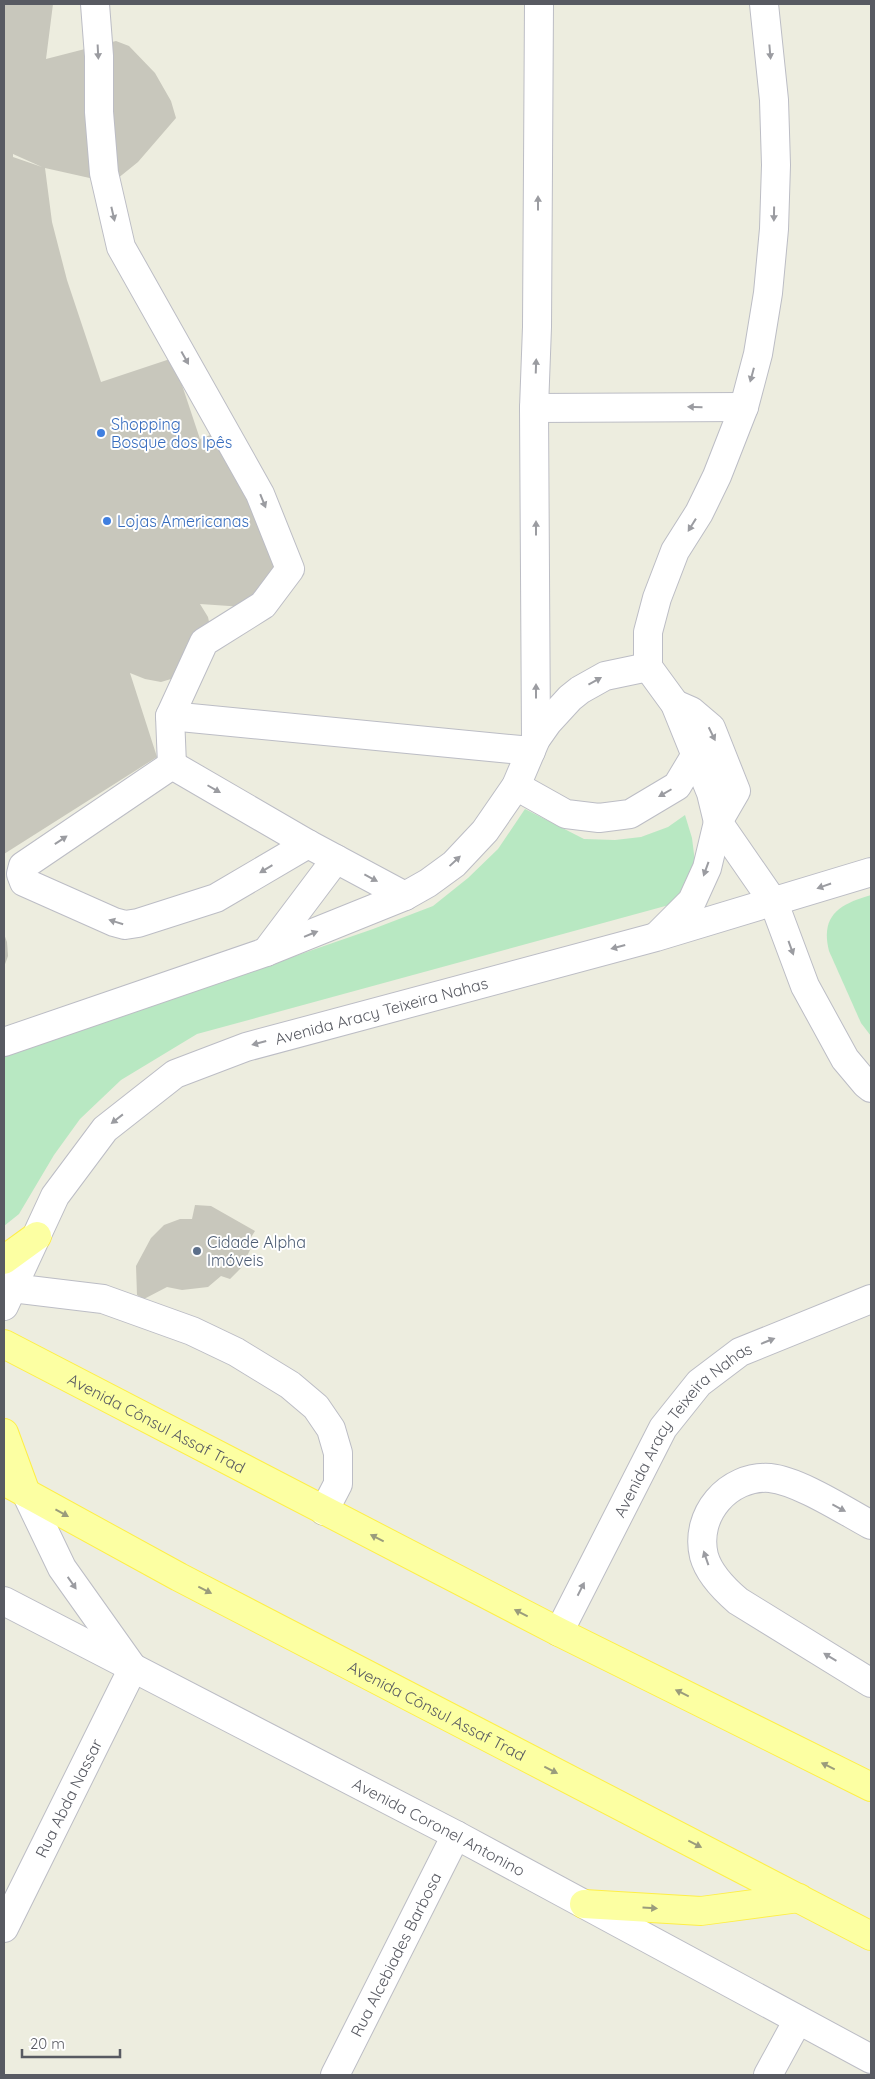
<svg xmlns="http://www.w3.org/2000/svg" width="875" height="2079" viewBox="0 0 875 2079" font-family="Quicksand,sans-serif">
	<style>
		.green { fill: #b8e8c2 }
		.building { fill: #c8c7bc; fill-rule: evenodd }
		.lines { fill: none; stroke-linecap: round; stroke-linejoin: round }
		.minor-casing { stroke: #bcbdc5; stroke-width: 30 }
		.major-casing { stroke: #feef47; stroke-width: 30 }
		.minor { stroke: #fff; stroke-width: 28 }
		.major { stroke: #fcffa2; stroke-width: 28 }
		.oneway { fill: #9b9ca1 }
		.oneway2 { fill: #9a9c7c }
		.shop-dot { fill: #3f7fe0; stroke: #fff; stroke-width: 2 }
		.service-dot { fill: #5c6f8a; stroke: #fff; stroke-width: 2 }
		.labels { text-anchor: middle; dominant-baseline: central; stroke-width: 4; stroke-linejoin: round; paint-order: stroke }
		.shop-label { font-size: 16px; fill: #366cbe; stroke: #fff; text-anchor: start }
		.street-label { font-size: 16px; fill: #585a62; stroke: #fff }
		.service-label { font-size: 16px; fill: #4e5e75; stroke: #fff; text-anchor: start }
	</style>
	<rect width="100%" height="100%" fill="#ededdf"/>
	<g class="green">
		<path d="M525,809L584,839L615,840L641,837L668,827L685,815L692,838L695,862L679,899L669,905L197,1034L121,1080L80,1119L54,1155L19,1214L4,1226V1057L373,929L433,906L468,878L498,849Z"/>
		<path d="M871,895V1036L861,1023L829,951C820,915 840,904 871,895Z"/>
	</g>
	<g class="building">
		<path d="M4,4H53L46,59L116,41L129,46L155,73L171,101L176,118L138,162L112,183L45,168L52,222L67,280L101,382L173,358L200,439L231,427L291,590L244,607L200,604L208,617L211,631L191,673L161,682L145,679L130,673L157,757L4,854ZM13,154L42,167L13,157Z"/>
		<path d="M4,934L7,942L8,956L4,967Z"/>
		<path d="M195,1205L211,1206L255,1231L248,1242L253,1244L241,1268L230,1279L221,1276L208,1287L182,1290L167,1287L144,1299L137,1295L136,1266L151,1238L164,1225L180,1219H192Z"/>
	</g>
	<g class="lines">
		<defs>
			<g id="minor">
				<path d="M95,4L99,56V112L104,173L121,247L260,494L290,569L263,605L204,642L170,716L172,765"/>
				<path d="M764,4L774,100L776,165L774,229L768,293L758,354L744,407L717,476L699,513L675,551L657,598L648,632V667L675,704L711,793L718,822L774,903L805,986L845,1059L866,1084L871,1088"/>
				<path d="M534,408L744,407"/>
				<path d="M170,716L531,751"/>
				<path d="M536,739L534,408L537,327L539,4"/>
				<path d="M172,765L23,866L21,874L24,882L114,922L125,925L138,923L216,898L308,844"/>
				<path d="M172,765L308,844L405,896"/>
				<path d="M516,786L566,814L599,818L630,814L677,786L695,756"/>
				<path d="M658,935L692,901L707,868L718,822L736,791L711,728L691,711L675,704"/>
				<path d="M266,952L336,859"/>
				<path d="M4,1042L266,952L405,896L428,883L454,864L485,831L516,786L536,739L548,722L570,698L580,690L605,676L648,667"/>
				<path d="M12,1288L103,1299L192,1331L236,1352L290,1385L316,1407L331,1429L338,1453V1484L324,1511"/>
				<path id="s1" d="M4,1306L55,1196L105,1129L175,1074L246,1047L656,937L871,872"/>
				<path d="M871,1525C845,1511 799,1481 770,1478C728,1475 694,1515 704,1556C709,1574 724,1589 738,1601L871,1683"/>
				<path id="s2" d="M4,1601L456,1835L871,2059"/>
				<path id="s3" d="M559,1632L663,1428L699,1383L740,1352L871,1299"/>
				<path id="s4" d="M4,1928L133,1668L62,1568L26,1493"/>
				<path id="s5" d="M335,2075L456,1835"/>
				<path d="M768,2075L798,2020"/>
			</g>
			<g id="major">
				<path d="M4,1260L37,1236"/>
				<path id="s6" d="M4,1344L559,1632L871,1787"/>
				<path d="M4,1433L26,1493"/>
				<path id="s7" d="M4,1481L179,1577L871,1936"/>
				<path d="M584,1904L701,1911L799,1898"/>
			</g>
		</defs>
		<use href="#minor" class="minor-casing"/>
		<use href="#major" class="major-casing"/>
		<use href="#minor" class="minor"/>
		<use href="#major" class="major"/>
	</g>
	<defs><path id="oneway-solid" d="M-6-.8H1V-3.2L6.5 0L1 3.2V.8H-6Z" transform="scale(1.25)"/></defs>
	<g class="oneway">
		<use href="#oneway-solid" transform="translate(98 52) rotate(87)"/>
		<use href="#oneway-solid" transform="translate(770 52) rotate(85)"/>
		<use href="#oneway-solid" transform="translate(538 203) rotate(-90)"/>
		<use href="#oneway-solid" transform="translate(113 214) rotate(77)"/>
		<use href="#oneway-solid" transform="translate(774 214) rotate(91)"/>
		<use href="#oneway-solid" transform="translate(185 358) rotate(61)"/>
		<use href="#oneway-solid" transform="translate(536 366) rotate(-88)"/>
		<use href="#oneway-solid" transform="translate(752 375) rotate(105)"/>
		<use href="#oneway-solid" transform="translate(695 407) rotate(-179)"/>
		<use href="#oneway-solid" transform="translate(263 501) rotate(68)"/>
		<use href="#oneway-solid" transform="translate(692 525) rotate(122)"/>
		<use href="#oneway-solid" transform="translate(536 528) rotate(-90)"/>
		<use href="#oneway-solid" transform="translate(595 681) rotate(-29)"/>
		<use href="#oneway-solid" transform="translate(536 691) rotate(-90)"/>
		<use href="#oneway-solid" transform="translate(712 734) rotate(64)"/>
		<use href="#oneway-solid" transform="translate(214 789) rotate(30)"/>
		<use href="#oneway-solid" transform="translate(665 793) rotate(150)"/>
		<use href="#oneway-solid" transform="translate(61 840) rotate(-34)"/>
		<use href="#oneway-solid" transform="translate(455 861) rotate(-43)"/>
		<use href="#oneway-solid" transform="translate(266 869) rotate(149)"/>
		<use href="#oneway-solid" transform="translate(706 869) rotate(110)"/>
		<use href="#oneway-solid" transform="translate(371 878) rotate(28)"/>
		<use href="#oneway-solid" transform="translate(824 886) rotate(161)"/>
		<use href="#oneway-solid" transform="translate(116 922) rotate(-163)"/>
		<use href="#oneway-solid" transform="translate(311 934) rotate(-22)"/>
		<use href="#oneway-solid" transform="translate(618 947) rotate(165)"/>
		<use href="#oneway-solid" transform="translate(791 948) rotate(70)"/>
		<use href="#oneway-solid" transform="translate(259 1043) rotate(165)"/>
		<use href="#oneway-solid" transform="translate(117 1119) rotate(142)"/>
		<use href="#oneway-solid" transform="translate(768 1341) rotate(-22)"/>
		<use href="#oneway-solid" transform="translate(839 1508) rotate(28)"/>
		<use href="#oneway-solid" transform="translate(706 1558) rotate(-109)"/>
		<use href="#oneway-solid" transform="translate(72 1583) rotate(55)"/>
		<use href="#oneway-solid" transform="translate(581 1589) rotate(-63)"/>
		<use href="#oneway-solid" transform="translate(830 1657) rotate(-149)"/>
	</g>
	<g class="oneway2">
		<use href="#oneway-solid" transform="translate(62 1513) rotate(29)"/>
		<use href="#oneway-solid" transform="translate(377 1538) rotate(-153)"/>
		<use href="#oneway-solid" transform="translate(205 1590) rotate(27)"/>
		<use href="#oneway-solid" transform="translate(521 1613) rotate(-153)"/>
		<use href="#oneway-solid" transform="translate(682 1693) rotate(-154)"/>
		<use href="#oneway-solid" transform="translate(828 1766) rotate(-154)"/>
		<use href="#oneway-solid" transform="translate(551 1770) rotate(27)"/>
		<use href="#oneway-solid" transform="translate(695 1844) rotate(27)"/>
		<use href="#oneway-solid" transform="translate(650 1908) rotate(3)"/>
	</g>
	<g class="shop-dot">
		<circle cx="101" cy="433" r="5"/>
		<circle cx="107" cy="521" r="5"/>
	</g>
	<circle class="service-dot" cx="197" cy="1251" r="5"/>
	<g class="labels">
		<g class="shop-label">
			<text x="111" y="424">Shopping<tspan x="111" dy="18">Bosque dos Ipês</tspan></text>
			<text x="117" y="521">Lojas Americanas</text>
		</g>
		<g class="street-label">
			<text stroke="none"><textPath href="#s1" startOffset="510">Avenida Aracy Teixeira Nahas</textPath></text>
			<text stroke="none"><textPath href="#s6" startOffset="172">Avenida Cônsul Assaf Trad</textPath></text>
			<text stroke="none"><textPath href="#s3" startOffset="240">Avenida Aracy Teixeira Nahas</textPath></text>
			<text stroke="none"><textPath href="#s7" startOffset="490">Avenida Cônsul Assaf Trad</textPath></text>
			<text stroke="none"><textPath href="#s4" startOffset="145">Rua Abda Nassar</textPath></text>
			<text stroke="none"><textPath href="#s2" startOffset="490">Avenida Coronel Antonino</textPath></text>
			<text stroke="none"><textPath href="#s5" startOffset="135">Rua Alcebiades Barbosa</textPath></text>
		</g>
		<g class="service-label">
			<text x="207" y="1242">Cidade Alpha<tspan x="207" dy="18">Imóveis</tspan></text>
		</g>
	</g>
	<rect width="875" height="2079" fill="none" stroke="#585a62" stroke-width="10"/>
	<path d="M22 2049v8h98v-8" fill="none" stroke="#585a62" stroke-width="2.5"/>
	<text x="30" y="2049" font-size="15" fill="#585a62" stroke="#ffffff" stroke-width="4" paint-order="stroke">20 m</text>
</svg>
